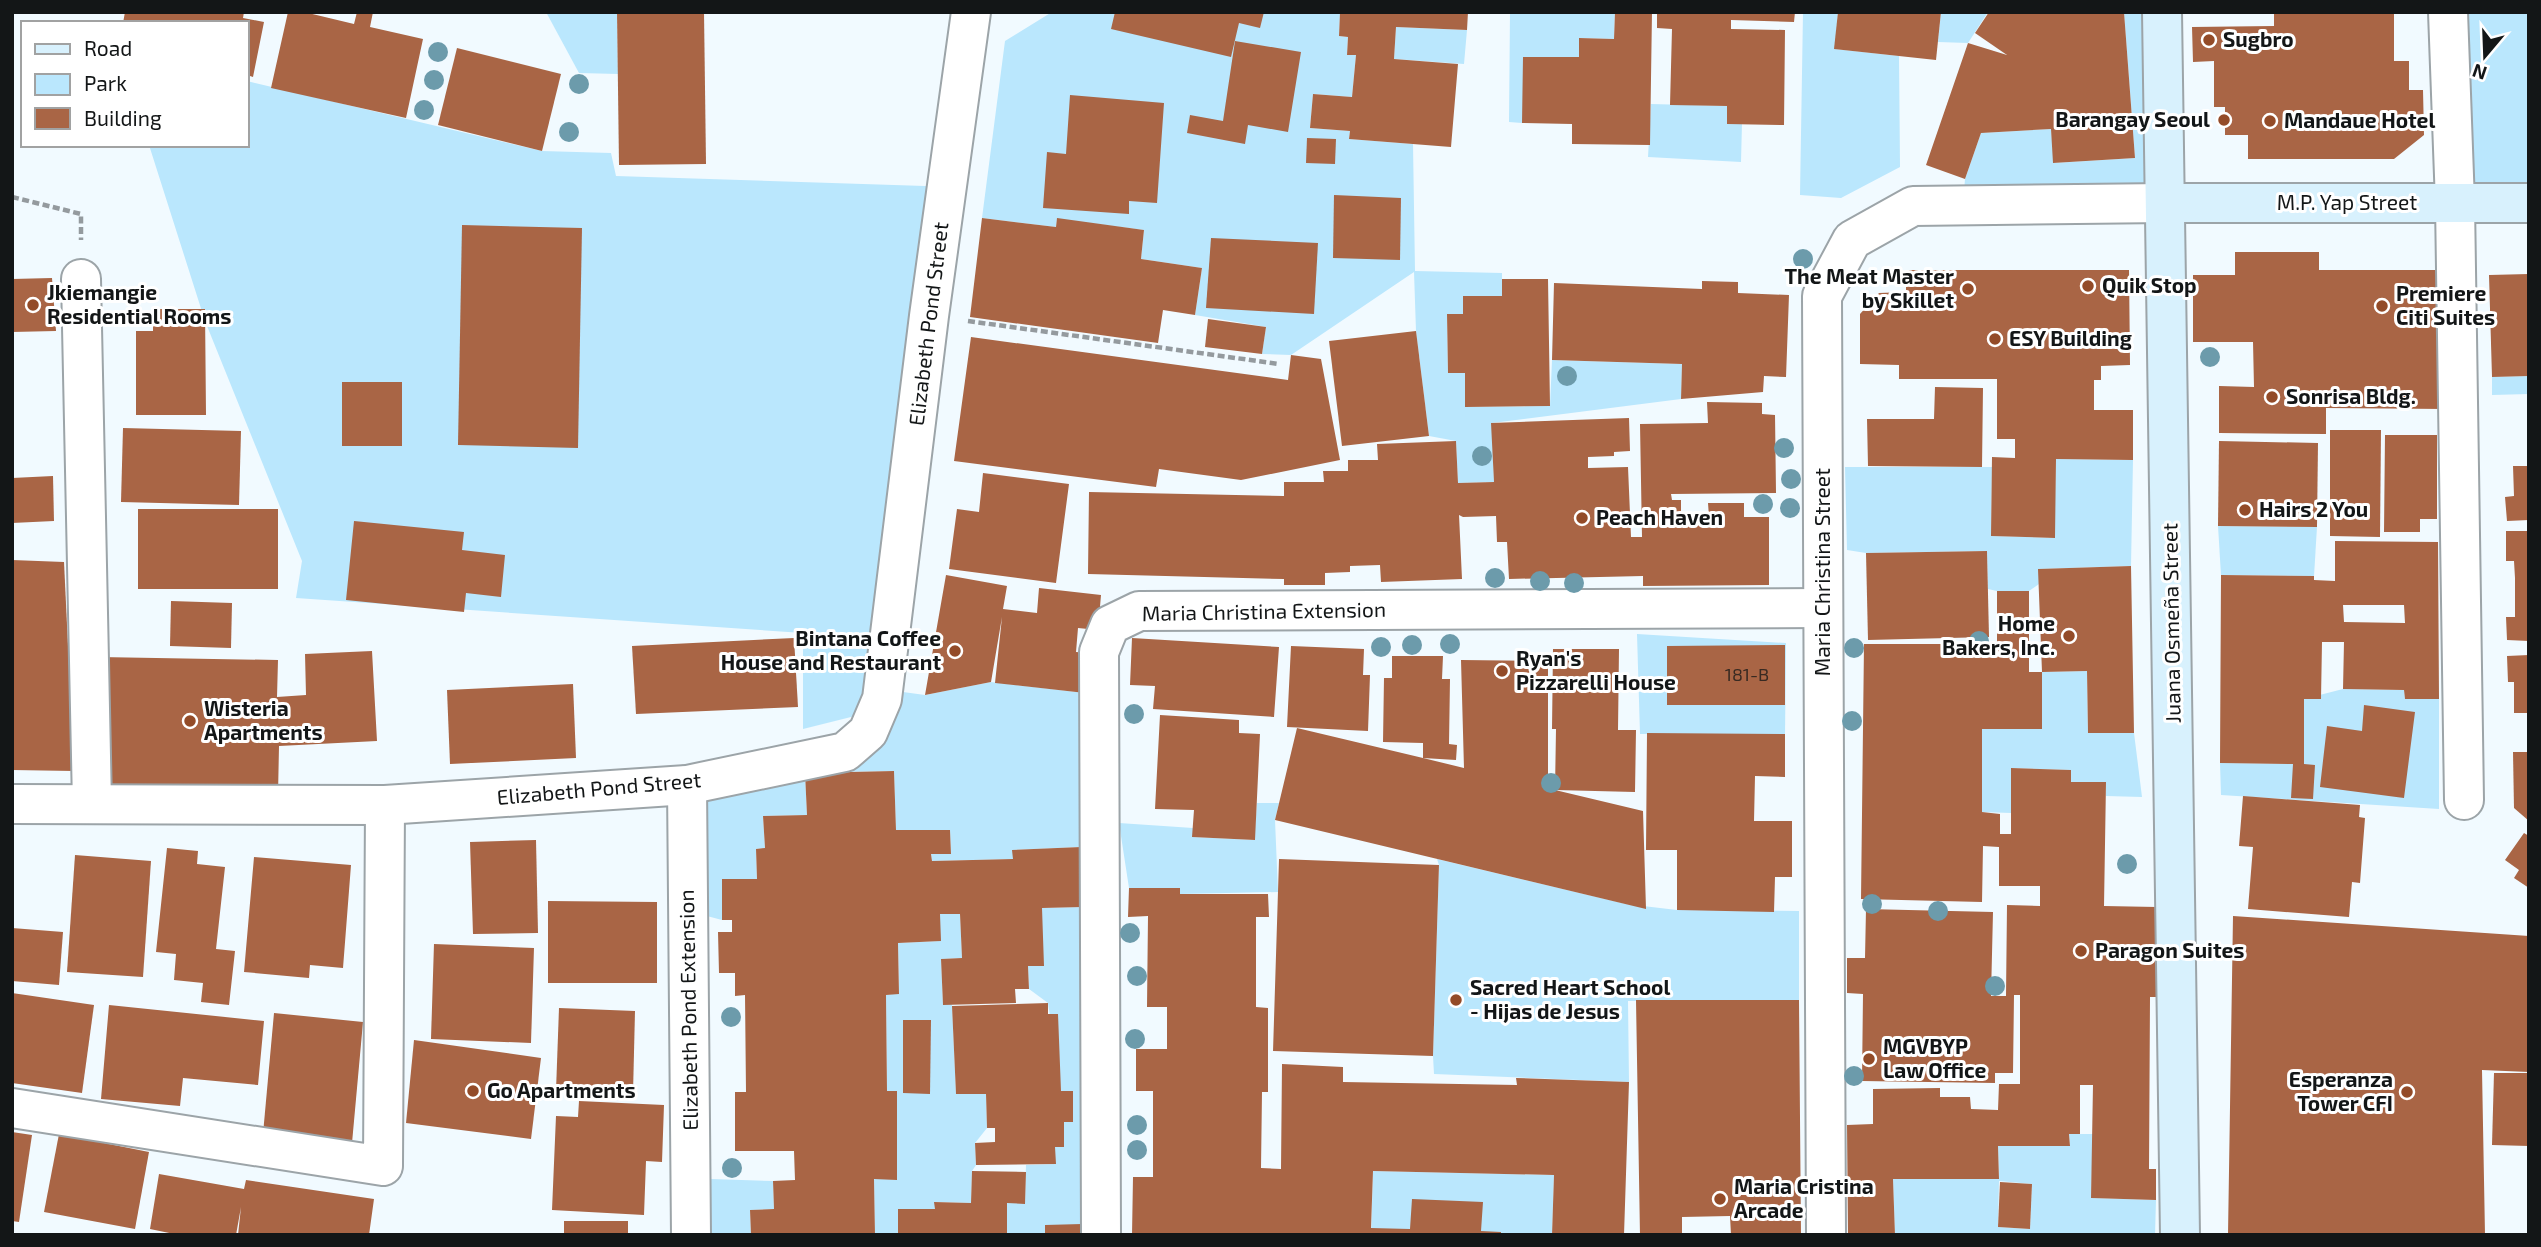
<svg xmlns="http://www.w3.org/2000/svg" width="2541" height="1247" font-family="'Exo 2',sans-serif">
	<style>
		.green { fill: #bae7fd; fill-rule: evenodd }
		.building { fill: #a96545; fill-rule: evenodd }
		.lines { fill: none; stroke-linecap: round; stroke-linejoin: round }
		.street-casing { stroke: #9ca4a8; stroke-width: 42 }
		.secondary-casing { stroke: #9ca4a8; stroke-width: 42 }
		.path { stroke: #949a9e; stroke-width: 4.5; stroke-dasharray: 7 3.5; stroke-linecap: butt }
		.street { stroke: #fff; stroke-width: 38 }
		.secondary { stroke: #d8f1fd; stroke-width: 38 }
		.tree { fill: #6c9bab }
		.poi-dot { fill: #934b28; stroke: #fff; stroke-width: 2.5 }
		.labels { text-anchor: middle; stroke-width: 6; stroke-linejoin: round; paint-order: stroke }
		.number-label { font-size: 18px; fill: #382a22 }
		.poi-label { font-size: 21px; font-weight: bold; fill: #131617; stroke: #fff; text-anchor: start }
		.street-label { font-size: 21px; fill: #131617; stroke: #fff }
	</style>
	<rect width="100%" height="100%" fill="#f1faff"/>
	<!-- green -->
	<g class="green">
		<path d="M546,12H617L618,74L579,73Z"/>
		<path d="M1052,12H1340L1339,36L1348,37L1347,55H1356L1352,97L1313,94L1310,128L1350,131L1349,139L1413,144L1415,271L1502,273V296H1464L1463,314H1447L1448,373H1465V407L1550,406L1552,360L1682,364L1681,399L1492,423L1494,482L1458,483L1456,441L1429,436L1416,331L1414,272L1291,355L1262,354L1266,327L1195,315L1202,268L1141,259L1144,230L1057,219L1056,227L982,218L1005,41Z"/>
		<path d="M1510,12H1615L1614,39L1580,38L1579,57L1522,123L1509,122Z"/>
		<path d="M1803,12H1838L1835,49L1899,56L1900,167L1841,198L1800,195Z"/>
		<path d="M1941,12H1988L1968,43L1938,42Z"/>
		<path d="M2124,12H2144L2145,196L1964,192L1965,179L1981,133L2051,129L2054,163L2135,158Z"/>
		<rect x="2461" y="12" width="68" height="179"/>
		<path d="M1396,27L1467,30L1464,64L1394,59Z"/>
		<path d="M247,81L542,151L611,153L616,176L956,187L890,668L859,715L803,729V633L296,598L302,561L205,321L149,145H247Z"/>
		<path d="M1651,104L1727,106V123H1742L1741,162L1648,157Z"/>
		<path d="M2529,376V394L2492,395V377Z"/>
		<path d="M2056,459L2133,460L2131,566L2039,569V584L2029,591H1997L1988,589L1987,551L1866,553L1847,550L1845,467H1992L1991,536L2054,538Z"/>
		<path d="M2218,526L2317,527L2314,576L2221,575Z"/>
		<path d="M1637,634L1786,643L1785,734H1640Z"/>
		<path d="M2087,671L2088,733H2134L2142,797L2106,796V783L2071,782V770L2012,768L2011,813L1982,812V729H2042V672Z"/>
		<path d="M991,682L1085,693L1081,847L1013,850V859L932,861L931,854H951L950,830H896L894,771L841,772L883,740L903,692L925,695Z"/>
		<path d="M2343,689L2404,690L2405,699H2439V809L2221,795L2220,763L2304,764V699Z"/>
		<path d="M805,773L807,815L763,816L765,848L756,849L757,879H722V920L707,916L708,800L721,790Z"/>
		<path d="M1257,803H1279L1275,820L1278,892L1180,894V888H1129L1119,823L1193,828V837L1254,840Z"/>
		<path d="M1437,859L1626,904L1677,910L1799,911V1000L1628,1001L1629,1082L1434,1074L1433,1056L1439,865Z"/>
		<path d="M1083,907L1084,1235H1007V1203H1025L1026,1165L1055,1164V1147L1064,1146V1122H1073L1072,1091H1061L1048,1003L1029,989L1028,966L1042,908Z"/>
		<path d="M940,914H960L962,958L941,959L943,1004H952L956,1094H986L987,1128L975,1143L976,1165L972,1171L971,1203L935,1202V1209H899L898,1235H875L874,1179H897V1092L887,1091L886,995L899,993L898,943L940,941Z"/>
		<path d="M2069,1134H2093L2091,1198L2156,1200L2155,1235H1895L1893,1179L1999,1178L1998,1146L2070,1145ZM1999,1181L2032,1184L2030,1229L1998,1227Z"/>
		<path d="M1373,1171L1554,1175L1552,1235H1371Z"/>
		<path d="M711,1179L773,1181L774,1209L750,1210L751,1235H711Z"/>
	</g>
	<!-- building -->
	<g class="building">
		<path d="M125,12H244L243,18L264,22L253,77L247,75V23H123Z"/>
		<path d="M288,12H304L354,24L357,12H373L370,27L423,39L406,118L271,88Z"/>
		<path d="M617,12H704L706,164L619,165Z"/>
		<path d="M1115,12H1264L1260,28L1239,23L1231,57L1111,29Z"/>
		<path d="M1340,12H1468L1467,30L1396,27L1394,59L1458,64L1451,147L1349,139L1350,131L1310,128L1313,94L1352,97L1356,55H1347L1348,37L1339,36Z"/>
		<path d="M1615,12H1652L1650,145L1572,144V124L1522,123L1523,57H1579V38L1614,39Z"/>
		<path d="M1657,12H1795L1794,22L1731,20V29L1785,30L1784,125L1727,124V106L1670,105L1672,29L1657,28Z"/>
		<path d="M1838,12H1941L1936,60L1834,49Z"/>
		<path d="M1989,12H2124L2135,158L2053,163L2051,129L1981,133L1965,179L1926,165L1968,43L2007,55L1975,33Z"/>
		<path d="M2274,12H2394V61H2409V90H2423L2424,135L2394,159H2248V135H2225V107H2214V61L2193,62L2192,27L2274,26Z"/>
		<path d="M1235,41L1301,52L1288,132L1248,125L1245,144L1187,133L1190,115L1223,121Z"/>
		<path d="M457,48L561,74L542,151L438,125Z"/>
		<path d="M1070,95L1164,103L1157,203L1129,201V214L1043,208L1047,152L1066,154Z"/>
		<path d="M1307,138L1336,139L1335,164L1306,163Z"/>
		<path d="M1334,195L1401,198L1400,260L1333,258Z"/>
		<path d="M982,218L1056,227L1057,218L1144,230L1141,259L1202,268L1195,315L1163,310L1158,343L970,317Z"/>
		<path d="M462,225L582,228L578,448L458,445Z"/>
		<path d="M1211,238L1318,243L1314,314L1206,308Z"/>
		<path d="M2235,252H2319V270H2444L2445,409L2326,408V434L2219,433V386L2254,387L2253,342H2193V275H2235Z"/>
		<path d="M1906,270H2129L2130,365L2101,366V380H2094V410H2133V460L2056,459L2055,538L1991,536L1992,457L2015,458V439H1997V379H1899V365L1860,364V314L1879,293L1906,292Z"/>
		<path d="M2529,274V376L2492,377L2489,275Z"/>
		<path d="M52,278L56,331L12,332V279Z"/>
		<path d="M1502,279H1548L1550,406L1465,407V373H1448L1447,314H1463V296H1502Z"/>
		<path d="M1702,281L1738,282V293L1789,295L1786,377L1764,376L1763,392L1681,399L1682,364L1552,360L1554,283L1702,289Z"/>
		<path d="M153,309H205L206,415H136V331H153Z"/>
		<path d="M1208,319L1266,327L1262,354L1205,347Z"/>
		<path d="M1416,331L1429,436L1342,446L1329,341Z"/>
		<path d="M971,337L1288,380L1291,355L1321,359L1340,460L1241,480L1159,469L1156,487L954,461Z"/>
		<rect x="342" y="382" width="60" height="64"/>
		<path d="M1935,387L1983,388L1982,467L1868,466L1867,419H1934Z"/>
		<path d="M1707,402L1762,403V414L1775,415L1776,493L1671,494L1672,500H1681V517H1709L1708,503H1744V517H1769V585L1643,586V576L1509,579L1507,542H1497L1496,516L1463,517L1459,515L1462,579L1381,582L1380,565L1350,566V572L1325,573V585H1284V579L1088,574L1089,492L1284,496V482H1324L1323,471H1348V460H1378L1377,444L1456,441L1458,483L1494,482L1491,423L1629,418L1630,451L1614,452V456L1588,457V468L1628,467L1631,537H1642L1640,424L1708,423Z"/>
		<path d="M123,428L241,431L239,505L121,502Z"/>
		<path d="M2330,430H2381L2380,537L2330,536Z"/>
		<path d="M2385,435H2437V519H2420V532H2384Z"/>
		<path d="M2219,441L2318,443L2317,527L2218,526Z"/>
		<path d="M2513,466H2529V520L2507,521L2505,497L2514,496Z"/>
		<path d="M983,473L1069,484L1056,583L949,569L957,509L979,512Z"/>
		<path d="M53,476L54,521L12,523V478Z"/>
		<rect x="138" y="509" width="140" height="80"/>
		<path d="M354,521L464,532L462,550L505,555L501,597L466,593L464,612L346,600Z"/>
		<path d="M2506,531H2529V641L2507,640L2506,617H2515V578L2514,561H2506Z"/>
		<path d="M2335,541L2438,542L2439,699H2405L2404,690L2343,689L2344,642H2322L2321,699H2304V764L2315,765L2313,799L2291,798L2293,764L2220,763L2221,575L2314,576V580L2335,581ZM2343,605H2404L2405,623L2344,622Z"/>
		<path d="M1987,551L1989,637L1868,640L1866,553Z"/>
		<path d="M12,560L64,562L74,771L12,770Z"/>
		<path d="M2131,566L2134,733H2088L2087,671L2042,672L2038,569Z"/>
		<path d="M946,575L1007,586L1003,609L1037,613L1039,588L1101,595L1098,630L1078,628L1076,652L1089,653L1085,693L995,683L1002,617L991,682L925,695Z"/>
		<path d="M1997,591H2029V672H2042V729H1982V812L2000,814V834H2011V768L2071,770V782H2106L2104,906L2157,907L2156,997H2150L2149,1169H2156V1200L2091,1198L2093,1085H2080V1134H2069L2070,1146H1998L1999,1179H1893L1895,1235H1848L1847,1125L1873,1124V1089L1940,1088V1097H1970L1971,1109L1998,1110L1999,1084H2020V995H2014L2013,1073H1995V1083L1862,1081L1863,994L1847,993V958H1865L1866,909L1993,912L1991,996H2006L2007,905L2040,906V886H1999V847L1983,846L1982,902L1861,899L1864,644H1997Z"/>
		<path d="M171,601L232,603L231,648L170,646Z"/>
		<path d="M794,638L798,707L636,714L632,646Z"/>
		<path d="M1132,638L1279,647L1274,717L1153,709L1155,686L1130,685Z"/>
		<path d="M1785,645V705H1667V646Z"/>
		<path d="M1291,646L1364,649L1363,675H1370L1368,731L1287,727Z"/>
		<path d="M1553,649H1619L1618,730H1636L1635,792L1555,790L1643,811L1646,909L1275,820L1297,728L1423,758V743L1383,742L1384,678H1392V656H1443L1442,679H1450L1449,744L1457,745L1456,760L1423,758L1464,768L1461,660L1548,661V788L1555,790L1556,729H1552Z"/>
		<path d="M372,651L377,741L279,746L278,795L104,792L99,657L278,660L277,697L306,695L305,654Z"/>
		<path d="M2529,655V713H2514V682H2508L2507,656Z"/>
		<path d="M573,684L576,758L450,764L447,690Z"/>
		<path d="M2364,705L2415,712L2404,798L2320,787L2327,726L2362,731Z"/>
		<path d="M1160,715L1239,720V733L1260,734L1255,840L1192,837L1194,810L1155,809Z"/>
		<path d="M1647,733L1785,734V777L1755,776L1754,821H1792V877H1775L1774,912L1677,910V850H1646Z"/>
		<path d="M2513,752H2529V821L2514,808Z"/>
		<path d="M894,771L896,830H950L951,854H931L932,861L1013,859L1012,850L1081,847L1083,907L1042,908L1044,966H1028L1029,989H1015L1016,1003L943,1005L941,959L962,958L960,914H940L941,941L898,943L899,994L886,995L887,1091H897V1180L874,1179L875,1235H751L750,1210L774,1209L773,1181L795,1180L794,1151H735V1092H746L745,995L735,996V973H719L718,932H732V920H722V879H757L756,849L765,848L763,816L807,815L805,773Z"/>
		<path d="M2243,796L2360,805L2359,817L2365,818L2360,883L2352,882L2349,917L2248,909L2253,847L2239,846Z"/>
		<path d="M2524,833L2529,836V888L2514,878L2519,870L2505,860Z"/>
		<path d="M536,840L538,933L473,934L470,842Z"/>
		<path d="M167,848L198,851L197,864L225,867L216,949L235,951L229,1005L201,1002L203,983L174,980L176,954L156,952Z"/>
		<path d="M75,855L151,861L143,977L67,972Z"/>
		<path d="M254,857L351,865L343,968L310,965L309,978L244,972Z"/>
		<path d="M1279,859L1439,865L1433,1056L1273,1051Z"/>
		<path d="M1129,888H1180V894H1268L1269,917H1256V1007L1268,1008V1092H1262L1261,1168L1281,1169L1282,1064L1343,1067V1082L1517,1085L1516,1078L1629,1082L1624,1235H1552L1554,1175L1373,1171L1371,1228L1410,1229L1412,1199L1483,1202L1481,1231L1501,1232V1235H1132L1133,1177H1153V1091H1136V1049H1167V1007H1147L1148,916L1128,917Z"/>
		<path d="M548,901L657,902V983H548Z"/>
		<path d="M2233,916L2529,936V1072L2482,1070L2485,1235H2228Z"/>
		<path d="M12,928L63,932L59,985L12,981Z"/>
		<path d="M434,944L534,948L531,1043L431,1039Z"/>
		<path d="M12,993L94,1005L82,1093L12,1083Z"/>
		<path d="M1636,1000H1799L1801,1235H1731L1730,1216L1682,1217V1235H1640Z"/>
		<path d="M1048,1003V1014H1058L1061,1091H1073V1122H1064V1147H1055L1056,1164L976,1165L975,1143L995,1142V1128H987L986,1094H956L952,1006Z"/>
		<path d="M109,1005L264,1021L258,1085L183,1078L180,1106L101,1099Z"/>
		<path d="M559,1008L635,1011L633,1094L556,1091Z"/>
		<path d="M274,1013L363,1022L352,1143L263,1134Z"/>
		<path d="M903,1020H931L930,1094L903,1093Z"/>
		<path d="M414,1040L541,1058L531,1139L406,1123Z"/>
		<path d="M2494,1073H2529V1146L2492,1145Z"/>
		<path d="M579,1101L664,1105L662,1162L646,1161L644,1215L552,1210L556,1116L578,1117Z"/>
		<path d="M12,1132L32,1135L19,1222L12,1221Z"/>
		<path d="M59,1134L149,1152L135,1229L44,1212Z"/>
		<path d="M972,1171L1026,1172L1025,1204L1007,1203V1235H898V1209H935L934,1202L971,1203Z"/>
		<path d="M159,1174L244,1189L246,1180L374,1199L369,1235H238L241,1207L236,1235H179L150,1229Z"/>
		<path d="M2000,1182L2032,1184L2030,1229L1998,1227Z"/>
		<rect x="564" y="1221" width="64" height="14"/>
		<path d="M1082,1224V1235H1045V1225Z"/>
	</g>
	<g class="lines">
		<defs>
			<g id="street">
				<path d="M2448,12L2455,203L2464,800"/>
				<path d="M81,279L92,804"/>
				<path d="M687,785L691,1235"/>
				<path d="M12,804L385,805L687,785L845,752L868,732L882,699L929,316L971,12"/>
				<path d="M12,1108L383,1166L385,805"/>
				<path d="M1101,1235L1099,652L1110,625L1139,611L1823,608"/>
				<path d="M1826,1235L1822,296L1852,240L1913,206L2166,203"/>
			</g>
			<g id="secondary">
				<path d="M2162,12L2180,1235"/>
				<path d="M2166,203H2529"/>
			</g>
		</defs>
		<!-- street casing -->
		<use href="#street" class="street-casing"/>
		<!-- secondary casing -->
		<use href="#secondary" class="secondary-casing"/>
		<!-- path -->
		<g class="path">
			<path d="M12,197L81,214V240"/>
			<path d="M968,321L1279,364"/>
		</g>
		<!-- street -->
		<use href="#street" class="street"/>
		<!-- secondary -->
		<use href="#secondary" class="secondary"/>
	</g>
	<!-- trees -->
	<g class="tree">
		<circle cx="438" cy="52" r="10"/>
		<circle cx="434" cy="80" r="10"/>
		<circle cx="579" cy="84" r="10"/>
		<circle cx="424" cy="110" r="10"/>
		<circle cx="569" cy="132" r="10"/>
		<circle cx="1803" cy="259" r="10"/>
		<circle cx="2210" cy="357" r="10"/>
		<circle cx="1567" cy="376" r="10"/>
		<circle cx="1784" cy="448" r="10"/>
		<circle cx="1482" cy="456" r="10"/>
		<circle cx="1791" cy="479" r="10"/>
		<circle cx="1763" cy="504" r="10"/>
		<circle cx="1790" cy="508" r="10"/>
		<circle cx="1495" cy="578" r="10"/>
		<circle cx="1540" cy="581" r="10"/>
		<circle cx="1574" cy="583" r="10"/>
		<circle cx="1979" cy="641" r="10"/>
		<circle cx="1450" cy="644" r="10"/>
		<circle cx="1412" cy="645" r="10"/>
		<circle cx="1381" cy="647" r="10"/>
		<circle cx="1854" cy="648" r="10"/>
		<circle cx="1134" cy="714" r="10"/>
		<circle cx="1852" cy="721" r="10"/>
		<circle cx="1551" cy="783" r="10"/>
		<circle cx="2127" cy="864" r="10"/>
		<circle cx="1872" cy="904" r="10"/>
		<circle cx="1938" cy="911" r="10"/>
		<circle cx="1130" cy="933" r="10"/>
		<circle cx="1137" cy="976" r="10"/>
		<circle cx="1995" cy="986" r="10"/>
		<circle cx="731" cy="1017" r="10"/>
		<circle cx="1135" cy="1039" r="10"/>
		<circle cx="1854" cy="1076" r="10"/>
		<circle cx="1137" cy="1125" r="10"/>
		<circle cx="1137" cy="1150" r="10"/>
		<circle cx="732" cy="1168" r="10"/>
	</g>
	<!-- markers -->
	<g class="poi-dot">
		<circle cx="2209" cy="40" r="7"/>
		<circle cx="2224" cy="120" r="7"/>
		<circle cx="2270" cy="121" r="7"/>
		<circle cx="2088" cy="286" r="7"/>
		<circle cx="1968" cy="289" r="7"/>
		<circle cx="33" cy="305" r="7"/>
		<circle cx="2382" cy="306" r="7"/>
		<circle cx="1995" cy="339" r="7"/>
		<circle cx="2272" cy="397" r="7"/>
		<circle cx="2245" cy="510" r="7"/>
		<circle cx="1582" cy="518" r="7"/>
		<circle cx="2069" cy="636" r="7"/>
		<circle cx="955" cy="651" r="7"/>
		<circle cx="1502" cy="671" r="7"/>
		<circle cx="190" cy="721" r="7"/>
		<circle cx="2081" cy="951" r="7"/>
		<circle cx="1456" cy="1000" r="7"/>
		<circle cx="1869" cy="1059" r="7"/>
		<circle cx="473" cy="1091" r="7"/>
		<circle cx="2407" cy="1092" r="7"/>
		<circle cx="1720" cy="1199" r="7"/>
	</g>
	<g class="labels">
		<!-- number labels -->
		<g class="number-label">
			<text x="1747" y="681">181-B</text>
		</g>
		<!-- poi labels -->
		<g class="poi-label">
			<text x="2223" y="47">Sugbro</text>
			<text x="2210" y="127" text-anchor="end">Barangay Seoul</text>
			<text x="2284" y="128">Mandaue Hotel</text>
			<text x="1954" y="284" text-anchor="end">The Meat Master<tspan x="1954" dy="24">by Skillet</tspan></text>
			<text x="2102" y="293">Quik Stop</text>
			<text x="47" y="300">Jkiemangie<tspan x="47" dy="24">Residential Rooms</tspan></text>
			<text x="2396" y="301">Premiere<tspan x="2396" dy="24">Citi Suites</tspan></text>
			<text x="2009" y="346">ESY Building</text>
			<text x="2286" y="404">Sonrisa Bldg.</text>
			<text x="2259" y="517">Hairs 2 You</text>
			<text x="1596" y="525">Peach Haven</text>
			<text x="2055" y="631" text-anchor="end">Home<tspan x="2055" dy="24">Bakers, Inc.</tspan></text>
			<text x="941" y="646" text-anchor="end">Bintana Coffee<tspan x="941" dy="24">House and Restaurant</tspan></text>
			<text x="1516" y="666">Ryan's<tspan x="1516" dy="24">Pizzarelli House</tspan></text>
			<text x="204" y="716">Wisteria<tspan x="204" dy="24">Apartments</tspan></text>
			<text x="2095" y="958">Paragon Suites</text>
			<text x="1470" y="995">Sacred Heart School<tspan x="1470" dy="24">- Hijas de Jesus</tspan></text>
			<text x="1883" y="1054">MGVBYP<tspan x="1883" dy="24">Law Office</tspan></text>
			<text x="2393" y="1087" text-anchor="end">Esperanza<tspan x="2393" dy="24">Tower CFI</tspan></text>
			<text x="487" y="1098">Go Apartments</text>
			<text x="1734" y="1194">Maria Cristina<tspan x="1734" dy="24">Arcade</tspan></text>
		</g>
		<!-- street labels -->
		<g class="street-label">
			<text x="2347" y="210">M.P. Yap Street</text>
			<text transform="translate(929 324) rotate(-83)" y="7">Elizabeth Pond Street</text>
			<text transform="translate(1823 572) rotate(-90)" y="7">Maria Christina Street</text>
			<text transform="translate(1264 612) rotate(-1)" y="7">Maria Christina Extension</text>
			<text transform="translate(2172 623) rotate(-91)" y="7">Juana Osmeña Street</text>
			<text transform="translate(599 789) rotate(-5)" y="7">Elizabeth Pond Street</text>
			<text transform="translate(689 1010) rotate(-91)" y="7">Elizabeth Pond Extension</text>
		</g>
	</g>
	<!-- border -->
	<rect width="2541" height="1247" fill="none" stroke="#131617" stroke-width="28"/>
	<!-- legend -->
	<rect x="21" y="21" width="228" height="126" fill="#ffffff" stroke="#a1a2a2" stroke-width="2"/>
	<rect x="35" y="44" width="35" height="10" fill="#d8f1fd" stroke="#a1a2a2" stroke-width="2"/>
	<text x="84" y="56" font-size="21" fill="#131617">Road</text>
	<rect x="35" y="74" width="35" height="21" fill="#bae7fd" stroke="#a1a2a2" stroke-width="2"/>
	<text x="84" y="91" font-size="21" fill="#131617">Park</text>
	<rect x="35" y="108" width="35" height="21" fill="#a96545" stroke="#a1a2a2" stroke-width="2"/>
	<text x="84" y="126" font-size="21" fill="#131617">Building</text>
	<!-- north arrow -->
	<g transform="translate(2485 56) rotate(199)" stroke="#ffffff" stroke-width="5" paint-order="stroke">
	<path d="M0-5L12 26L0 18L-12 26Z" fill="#131617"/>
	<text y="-10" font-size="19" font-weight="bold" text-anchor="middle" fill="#131617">N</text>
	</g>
</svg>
